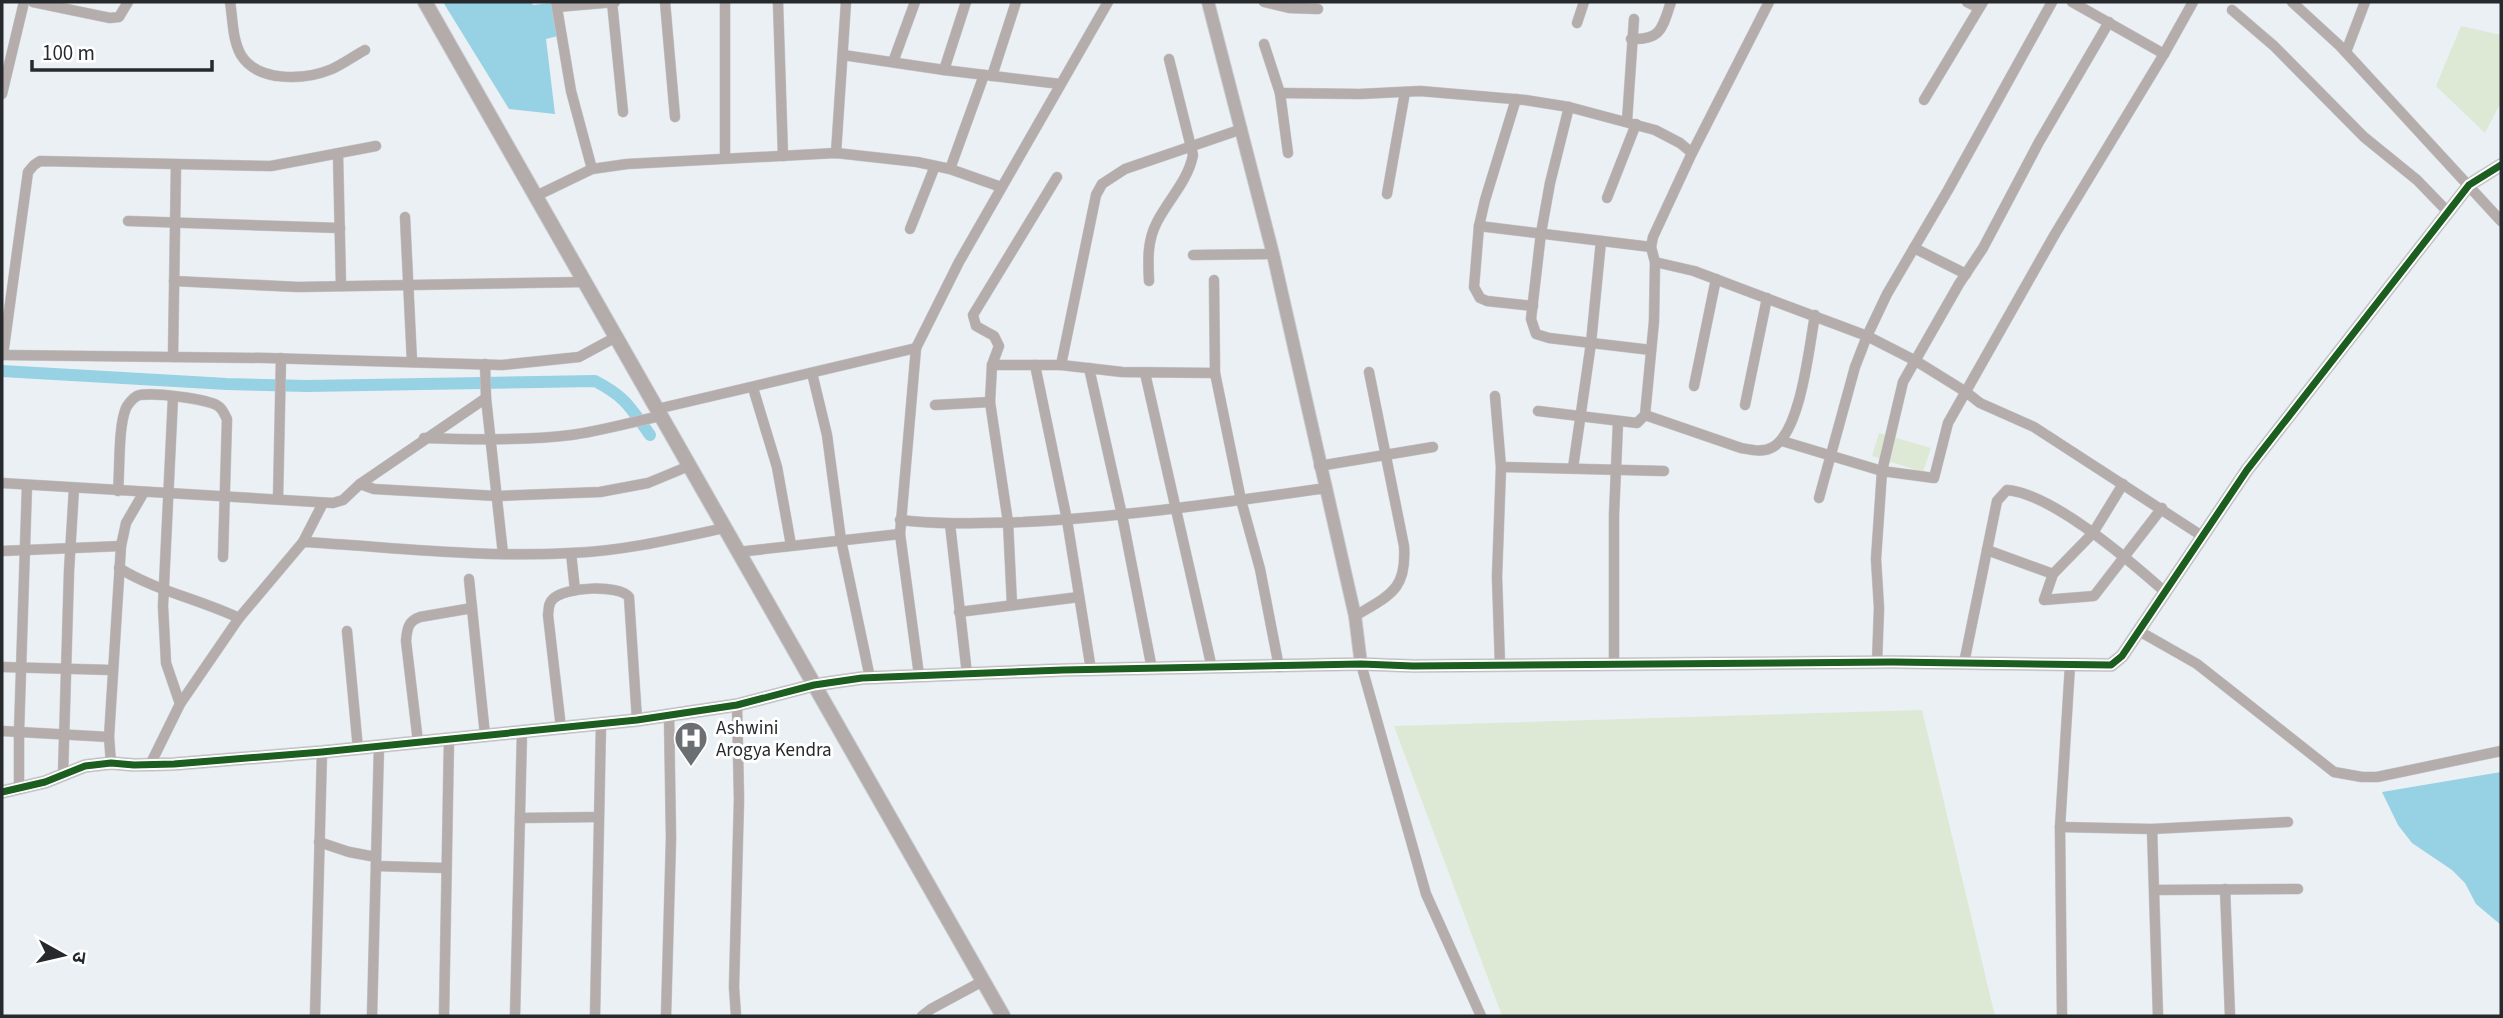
<svg xmlns="http://www.w3.org/2000/svg" width="2503" height="1018" font-family="'Source Sans 3','Noto Sans Devanagari',sans-serif">
	<style>
		.green { fill: #dee9d5 }
		.water { fill: #97d1e4 }
		.lines { fill: none; stroke-linecap: round; stroke-linejoin: round }
		.canal { stroke: #97d1e4; stroke-width: 12 }
		.minor-casing { stroke: #c8cccf; stroke-width: 11 }
		.tertiary-casing { stroke: #c8cccf; stroke-width: 14 }
		.secondary-casing { stroke: #c8cccf; stroke-width: 16 }
		.minor { stroke: #b5adac; stroke-width: 10 }
		.tertiary { stroke: #b5adac; stroke-width: 12 }
		.secondary { stroke: #b4acab; stroke-width: 14 }
		.cycleway-casing { stroke: #fff; stroke-width: 11 }
		.cycleway { stroke: #1b5e20; stroke-width: 7 }
		.labels { text-anchor: middle; stroke-width: 6; stroke-linejoin: round; paint-order: stroke }
		.poi-label { font-size: 19px; fill: #262a2c; stroke: #fff; text-anchor: start }
	</style>
	<rect width="100%" height="100%" fill="#ebf0f4"/>
	<!-- green -->
	<g class="green">
		<path d="M2461,26L2501,35V102L2485,133L2436,86Z"/>
		<path d="M1879,433L1931,448L1923,472L1872,456Z"/>
		<path d="M1922,710L1995,1016H1502L1394,726Z"/>
	</g>
	<!-- water -->
	<g class="water">
		<path d="M443,2H531L533,5L552,3L558,36L546,39L555,114L509,109Z"/>
		<path d="M2501,772V925L2476,904L2465,883L2452,870L2412,843L2398,825L2382,792Z"/>
	</g>
	<g class="lines">
		<!-- canal -->
		<path class="canal" d="M2,371L227,384L308,386L595,381C626,397 630,407 650,435"/>
		<defs>
			<g id="minor">
				<path d="M33,2L110,18L119,17L128,2"/>
				<path d="M230,2C233,19 232,39 241,55C258,83 306,80 332,69C343,64 354,56 365,50"/>
				<path d="M556,2L571,91L592,169"/>
				<path d="M612,2L623,112"/>
				<path d="M665,2L675,117"/>
				<path d="M725,2V158"/>
				<path d="M778,2L783,156"/>
				<path d="M1264,2L1289,8L1318,9"/>
				<path d="M1967,2L1979,8"/>
				<path d="M2052,2L1948,190L1887,294L1867,336L1916,361L1966,392L1980,403L2034,427L2202,536"/>
				<path d="M2072,2L2164,54"/>
				<path d="M2292,2L2340,46L2501,221"/>
				<path d="M557,7L615,2"/>
				<path d="M2232,10L2274,46L2364,137L2417,180L2448,212"/>
				<path d="M1577,23L1584,2"/>
				<path d="M1631,39C1662,40 1662,28 1671,2"/>
				<path d="M1264,44L1280,93L1288,153"/>
				<path d="M2346,52L2365,2"/>
				<path d="M843,55L944,70L1060,84"/>
				<path d="M893,62L915,2"/>
				<path d="M944,70L966,2"/>
				<path d="M992,76L1016,2"/>
				<path d="M1280,93L1360,94L1420,91L1525,100L1569,107L1655,130L1680,143L1692,153"/>
				<path d="M2,94L24,2"/>
				<path d="M1516,99L1485,200L1479,226L1474,287L1480,298L1487,301L1533,306"/>
				<path d="M1924,100L1983,2"/>
				<path d="M1569,107L1550,183L1541,233L1531,319L1536,334L1549,338L1651,350"/>
				<path d="M1627,121L1634,19"/>
				<path d="M836,153L846,2"/>
				<path d="M338,154L341,286"/>
				<path d="M950,169L984,75"/>
				<path d="M1387,194L1405,92"/>
				<path d="M536,196L592,169L627,164L836,153L917,162L950,169L1001,187"/>
				<path d="M1607,198L1636,124"/>
				<path d="M405,217L412,362"/>
				<path d="M128,221L340,228"/>
				<path d="M1479,226L1651,247"/>
				<path d="M910,229L935,166"/>
				<path d="M1914,248L1966,274"/>
				<path d="M1193,255L1273,254"/>
				<path d="M1655,262L1694,271L1867,336L1855,367L1819,498"/>
				<path d="M1214,280L1215,373L1241,500L1260,569L1279,667"/>
				<path d="M174,281L298,287L585,282"/>
				<path d="M1149,281C1148,260 1147,241 1157,222C1168,200 1188,181 1193,155L1169,59"/>
				<path d="M2,355L267,358L502,365L579,357L616,337"/>
				<path d="M3,355L28,172L34,165L40,161L271,166L376,146"/>
				<path d="M173,357L176,165"/>
				<path d="M485,364L486,398L503,554"/>
				<path d="M992,365H1061L1122,372L1215,373"/>
				<path d="M1035,365L1067,520L1091,670"/>
				<path d="M1061,365L1096,195L1102,184L1125,169L1242,129"/>
				<path d="M1089,368L1122,515L1152,669"/>
				<path d="M812,373L827,435L841,540L870,678"/>
				<path d="M1145,373L1212,668"/>
				<path d="M1694,386L1716,279"/>
				<path d="M753,388L777,467L791,545"/>
				<path d="M1495,396L1501,467L1497,577L1500,665"/>
				<path d="M173,397L163,606L166,663L180,704"/>
				<path d="M935,405L990,402"/>
				<path d="M1745,405L1767,298"/>
				<path d="M657,409L916,348"/>
				<path d="M1538,411L1637,423L1645,415L1654,321L1655,262L1651,247L1653,237L1692,153L1769,2"/>
				<path d="M1645,415L1741,448C1752,450 1763,453 1773,447C1801,431 1809,347 1815,315"/>
				<path d="M424,438C473,440 523,441 571,435C601,431 631,422 661,416"/>
				<path d="M1782,441L1882,471L1903,382L1959,284L1983,248L2039,142L2109,22"/>
				<path d="M1319,466L1433,447"/>
				<path d="M1501,467L1664,471"/>
				<path d="M1573,468L1591,343L1601,241"/>
				<path d="M2,483L333,503L343,500L360,484L486,398"/>
				<path d="M360,484L374,489L497,496L600,492L648,483L689,466"/>
				<path d="M2123,484L2093,533L2053,574L2044,600L2094,596L2162,508"/>
				<path d="M118,491C120,469 118,427 126,408C128,404 133,398 137,396C147,391 209,399 218,406C223,409 224,414 227,419L223,557"/>
				<path d="M278,499L281,358"/>
				<path d="M900,520C942,525 982,523 1023,522C1125,517 1226,502 1327,488"/>
				<path d="M950,524L967,674"/>
				<path d="M303,542C392,547 482,558 571,553C623,551 674,539 724,528"/>
				<path d="M1987,550L2053,574"/>
				<path d="M2,551L121,546"/>
				<path d="M738,552L900,534"/>
				<path d="M571,553L575,590"/>
				<path d="M119,568C156,591 199,599 239,618"/>
				<path d="M469,579L485,735"/>
				<path d="M1012,605L1008,522L990,402L992,365L999,346L994,336L976,326L973,315L1057,177"/>
				<path d="M959,612L1079,597"/>
				<path d="M1355,616C1390,595 1407,590 1404,546L1369,372"/>
				<path d="M347,631L358,749"/>
				<path d="M2139,631L2197,664L2334,772L2362,777H2377L2501,751"/>
				<path d="M1877,663L1879,608L1876,559L1882,471L1934,478L1948,423L2055,234L2164,54L2193,2"/>
				<path d="M1964,663L1997,501L2007,490C2053,494 2129,560 2164,591"/>
				<path d="M1361,664L1426,894L1481,1016"/>
				<path d="M1614,664V515L1618,422"/>
				<path d="M2,667L112,670"/>
				<path d="M919,675L900,534L916,348L959,262L1108,2"/>
				<path d="M561,728L548,615C549,609 548,603 553,599C564,587 619,584 629,597L637,720"/>
				<path d="M2,731L109,737"/>
				<path d="M418,742L406,641C407,629 408,621 420,617L472,608"/>
				<path d="M111,763L109,737L121,546L126,523L144,492"/>
				<path d="M150,765L180,704L239,618L303,542L323,503"/>
				<path d="M63,775L69,571L74,488"/>
				<path d="M19,789V732L27,485"/>
				<path d="M520,818L598,817"/>
				<path d="M2060,827L2152,829L2288,822"/>
				<path d="M2152,829L2158,1016"/>
				<path d="M319,842L349,852L376,857"/>
				<path d="M376,866L446,868"/>
				<path d="M2225,889L2230,1016"/>
				<path d="M2155,890L2298,889"/>
				<path d="M315,1016L322,752"/>
				<path d="M372,1016L379,746"/>
				<path d="M444,1016L449,739"/>
				<path d="M515,1016L522,732"/>
				<path d="M595,1016L601,724"/>
				<path d="M666,1016L671,838L669,715"/>
				<path d="M736,1016L734,987L739,799L737,705"/>
				<path d="M922,1016L931,1009L983,981"/>
				<path d="M2062,1016L2060,827L2070,665"/>
			</g>
			<g id="tertiary">
				<path d="M1208,2L1273,254L1355,616L1361,664"/>
				<path d="M2,792L45,782L85,766L111,763L134,765L174,764L322,752L637,720L737,705L814,685L862,678L1063,670L1361,664L1413,666L1892,662L2111,665L2122,656L2247,470L2448,212L2469,185L2501,165"/>
			</g>
			<path id="secondary" d="M425,2L1003,1016"/>
		</defs>
		<!-- minor casing -->
		<use href="#minor" class="minor-casing"/>
		<!-- tertiary casing -->
		<use href="#tertiary" class="tertiary-casing"/>
		<!-- secondary casing -->
		<use href="#secondary" class="secondary-casing"/>
		<!-- minor -->
		<use href="#minor" class="minor"/>
		<!-- tertiary -->
		<use href="#tertiary" class="tertiary"/>
		<!-- secondary -->
		<use href="#secondary" class="secondary"/>
		<defs>
			<path id="cycleway" d="M2,792L45,782L85,766L111,763L134,765L174,764L322,752L637,720L737,705L814,685L862,678L1063,670L1361,664L1413,666L1892,662L2111,665L2122,656L2247,470L2448,212L2469,185L2501,165"/>
		</defs>
		<!-- cycleway casing -->
		<use href="#cycleway" class="cycleway-casing"/>
		<!-- cycleway -->
		<use href="#cycleway" class="cycleway"/>
	</g>
	<!-- icons -->
	<defs>
		<symbol id="hospital-pin" viewBox="-11 -11 22 30"><path d="M0 17L-7.5 6A9.5 9.5 0 1 1 7.5 6Z" fill="#6b6f72" stroke="#fff"/><path d="M-5-5h3v3.5h4V-5h3V5h-3V1.5h-4V5h-3Z" fill="#fff"/></symbol>
	</defs>
	<g fill-rule="evenodd">
		<use href="#hospital-pin" x="672" y="719" width="38" height="52"/>
	</g>
	<g class="labels">
		<!-- poi labels -->
		<g class="poi-label">
			<text x="716" y="734">Ashwini<tspan x="716" dy="22">Arogya Kendra</tspan></text>
		</g>
	</g>
	<!-- border -->
	<rect width="2503" height="1018" fill="none" stroke="#262a2c" stroke-width="7"/>
	<!-- north arrow -->
	<g transform="translate(63 955) rotate(98)" stroke="#ffffff" stroke-width="5" paint-order="stroke">
	<path d="M0-5L12 26L0 18L-12 26Z" fill="#262a2c"/>
	<text y="-10" font-size="19" font-weight="bold" text-anchor="middle" fill="#262a2c">उ</text>
	</g>
	<!-- scale -->
	<path d="M32 60v10h180v-10" fill="none" stroke="#262a2c" stroke-width="3.5"/>
	<text x="42" y="60" font-size="21" fill="#262a2c" stroke="#ffffff" stroke-width="5" paint-order="stroke">100 m</text>
</svg>
